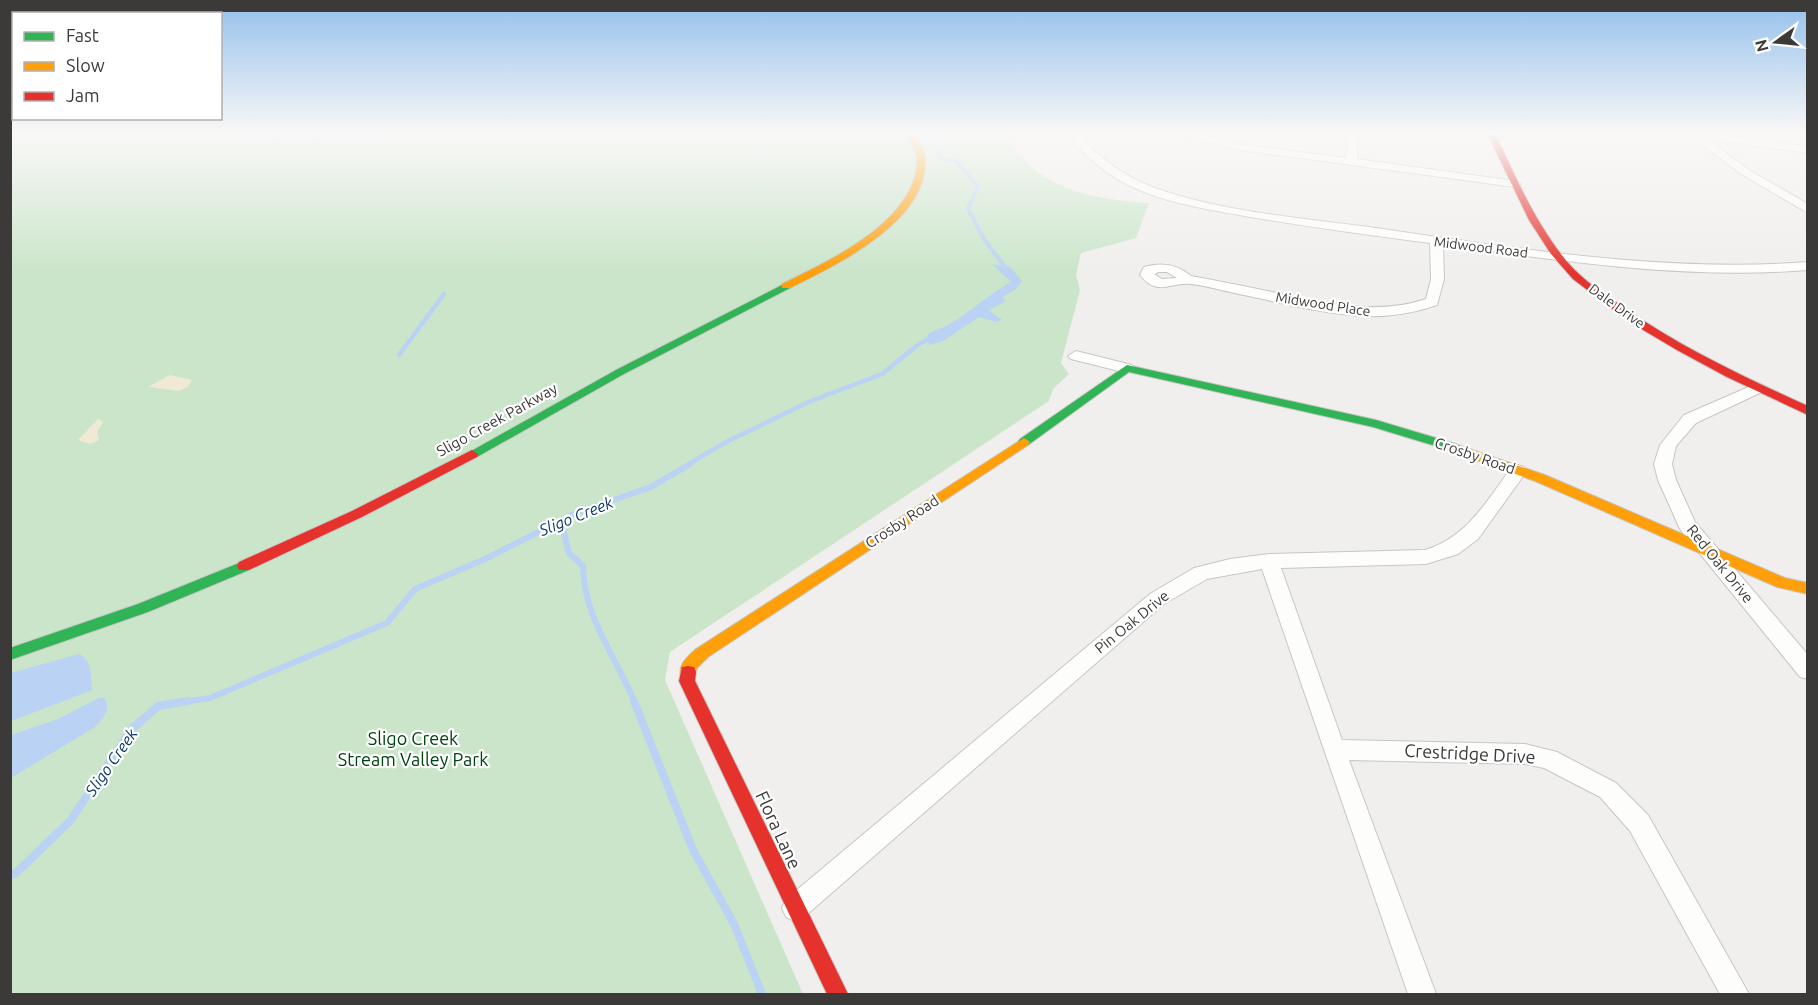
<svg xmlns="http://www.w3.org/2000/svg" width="1818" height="1005" font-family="Ubuntu,sans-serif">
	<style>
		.green { fill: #cae5ca }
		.sand { fill: #f0ead5 }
		.water { fill: #bad2f3 }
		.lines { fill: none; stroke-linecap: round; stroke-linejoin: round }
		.stream-far3 { stroke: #bad2f3; stroke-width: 4 }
		.stream-far2 { stroke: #bad2f3; stroke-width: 4.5 }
		.stream-far1 { stroke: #bad2f3; stroke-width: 6 }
		.stream { stroke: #bad2f3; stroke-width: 8 }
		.street-casing { stroke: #c7c6c4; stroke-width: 2 }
		.fast-casing { stroke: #c7c6c4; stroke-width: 2 }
		.slow-casing { stroke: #c7c6c4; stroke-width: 2 }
		.jam-casing { stroke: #c7c6c4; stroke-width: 2 }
		.street { fill: #fdfdfc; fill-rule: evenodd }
		.fast { fill: #30b455; fill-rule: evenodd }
		.slow { fill: #ff9f0a; fill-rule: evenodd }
		.jam { fill: #e5322d; fill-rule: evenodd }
		.labels { text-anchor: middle; stroke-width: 4.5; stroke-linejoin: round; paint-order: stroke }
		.far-street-label { font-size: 14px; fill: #3b3a39; stroke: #fff }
		.street-label { font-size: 15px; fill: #3b3a39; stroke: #fff }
		.water-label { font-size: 16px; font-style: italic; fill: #0b376a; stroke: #fff }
		.near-park-label { font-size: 18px; fill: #014310; stroke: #fff }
		.near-street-label { font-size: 18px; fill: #3b3a39; stroke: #fff }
	</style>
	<rect width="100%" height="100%" fill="#f1efed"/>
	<!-- green -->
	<path class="green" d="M10,133H1006C1008,140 1014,146 1018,152C1048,193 1104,200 1149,203L1136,238L1081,253L1076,275L1080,290L1061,363L1069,374L1053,389L1049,401L670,652L665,680L803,994H11Z"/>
	<!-- sand -->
	<g class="sand">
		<path d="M170,375L192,380L188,387L179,391L148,387Z"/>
		<path d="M98,419L103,422L97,432L99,440L90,444L78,440Z"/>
	</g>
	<!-- water -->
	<g class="water">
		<path d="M992,264L1010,267L1022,281L1016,289L1002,297L1006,301L989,310L1002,320L996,322L979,317L943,341L929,345L927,338L929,333C960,324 983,297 1011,282Z"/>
		<path d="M79,654C92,660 91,676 92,689L90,691L11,721V673Z"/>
		<path d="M99,698H104C112,710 103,718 95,727L11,778V735L58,719Z"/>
	</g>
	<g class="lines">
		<!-- stream-far3 -->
		<g class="stream-far3">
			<path d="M233,133C290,147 349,136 407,133"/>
			<path d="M925,133L936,145L941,158L956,161L978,186L968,209L984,239L1008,271"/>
		</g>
		<!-- stream-far2 -->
		<g class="stream-far2">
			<path d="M399,355L444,294"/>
			<path d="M687,465L728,441L811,401L882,374L919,344L932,337"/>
		</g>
		<!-- stream-far1 -->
		<g class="stream-far1">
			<path d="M561,521L569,553L583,566C584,619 616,656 635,703"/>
			<path d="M178,703L210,698L387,623L415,589L485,559L578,512L651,487L690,464"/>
		</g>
		<!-- stream -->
		<g class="stream">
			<path d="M634,701L693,850L734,924L762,994"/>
			<path d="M10,875L15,874L70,821L131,730L158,706L188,701"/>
		</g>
		<defs>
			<g id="street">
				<path d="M1074,133H1084L1083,140C1103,160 1124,176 1150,186C1214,211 1301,218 1369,227C1514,248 1661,273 1808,262V270C1685,280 1564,261 1443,245L1444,279L1437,305C1414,313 1390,317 1365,316C1320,314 1275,301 1230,292C1217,289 1203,285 1190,284C1171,282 1157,297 1140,275L1144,267C1162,262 1177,264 1191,276C1223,282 1254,288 1286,295C1333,304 1379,315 1426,299L1431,279L1430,243C1374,236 1318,228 1262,219C1217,211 1170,205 1128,185C1107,175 1091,160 1074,143ZM1159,272H1167L1177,278L1162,279L1154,274Z"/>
				<path d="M1174,133H1191L1240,144L1346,158L1348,133H1358L1357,159L1515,181L1521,184L1515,187L1240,150Z"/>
				<path d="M1687,133H1709L1808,147V153L1707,139L1749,170L1808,204V213L1741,174Z"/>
				<path d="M1076,351L1132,365L1135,368L1127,373L1071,359L1068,356Z"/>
				<path d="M1758,383L1766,388L1764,391L1696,423L1676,446L1672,464L1676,480L1695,522L1808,655V679L1800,677L1680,529L1658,480L1654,464L1660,445L1684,415Z"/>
				<path d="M1518,465L1524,467L1527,471L1524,475L1478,539L1458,554L1426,564L1281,568L1342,740L1525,744L1557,752L1616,783L1648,815L1749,994H1720L1630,831L1600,797L1544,768L1525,764L1349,760L1436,994H1408L1262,569L1207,579L1164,604L804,917L795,921L786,917L782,908L786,899L1150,594L1194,568L1230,559L1269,554L1425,550C1468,537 1486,501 1512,467Z"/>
			</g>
			<g id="fast">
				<path d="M786,283L790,284V288L624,374L477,457L472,458L466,454L616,370Z"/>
				<path d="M1127,365L1376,420L1456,444L1458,447L1452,451L1373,427L1129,372L1028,445H1020L1018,442L1020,439Z"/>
				<path d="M244,561L249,562L251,566L249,570L148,612L10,660V648L138,604Z"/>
			</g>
			<g id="slow">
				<path d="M906,133H914C918,140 924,149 925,158C930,221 836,265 790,288H782V284C829,261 919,220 917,158C916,149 910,141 906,133Z"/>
				<path d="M1024,438L1030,442L1028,445L708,657L697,668L694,677L688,678L682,677C676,665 689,656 696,649Z"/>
				<path d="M1452,443L1545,475L1785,578L1808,583V594L1777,587L1535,481L1448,450L1446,447L1448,444Z"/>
			</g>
			<g id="jam">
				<path d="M1487,133H1495C1516,178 1536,225 1569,264C1584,281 1604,294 1623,307C1680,347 1744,377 1808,406V415L1727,377L1677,350L1628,321L1573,279L1551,254L1529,220Z"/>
				<path d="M472,450L478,454L477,457L362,517L249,570H239L237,566L239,562L352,511Z"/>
				<path d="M688,666L694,667L696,672L695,681L848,994H827L679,681L682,667Z"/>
			</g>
		</defs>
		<!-- street casing -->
		<use href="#street" class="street-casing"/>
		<!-- fast casing -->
		<use href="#fast" class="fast-casing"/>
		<!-- slow casing -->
		<use href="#slow" class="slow-casing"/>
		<!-- jam casing -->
		<use href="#jam" class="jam-casing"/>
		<!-- street -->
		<use href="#street" class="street"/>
		<!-- fast -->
		<use href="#fast" class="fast"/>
		<!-- slow -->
		<use href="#slow" class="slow"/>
		<!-- jam -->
		<use href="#jam" class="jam"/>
	</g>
	<!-- sky -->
	<linearGradient id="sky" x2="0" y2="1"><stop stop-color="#95c0ec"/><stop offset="0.49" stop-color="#f9f8f7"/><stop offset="1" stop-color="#f9f8f7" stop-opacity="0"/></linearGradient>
	<rect width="1818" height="273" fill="url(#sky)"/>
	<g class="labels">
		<!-- far-street labels -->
		<g class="far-street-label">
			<text transform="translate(1481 247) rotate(7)" y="5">Midwood Road</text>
			<text transform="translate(1323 304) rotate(9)" y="5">Midwood Place</text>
			<text transform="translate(1617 306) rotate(36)" y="5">Dale Drive</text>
		</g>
		<!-- street labels -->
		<g class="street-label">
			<text transform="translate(497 420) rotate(-29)" y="5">Sligo Creek Parkway</text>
			<text transform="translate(1475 456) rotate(19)" y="5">Crosby Road</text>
			<text transform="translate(902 522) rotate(-33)" y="5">Crosby Road</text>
			<text transform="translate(1720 564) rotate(51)" y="5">Red Oak Drive</text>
			<text transform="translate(1132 622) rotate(-39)" y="5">Pin Oak Drive</text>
		</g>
		<!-- water labels -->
		<g class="water-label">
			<text transform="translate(576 516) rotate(-22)" y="6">Sligo Creek</text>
			<text transform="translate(111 762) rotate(-55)" y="6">Sligo Creek</text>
		</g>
		<!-- near-park labels -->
		<g class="near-park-label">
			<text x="413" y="745">Sligo Creek<tspan x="413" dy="21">Stream Valley Park</tspan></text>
		</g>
		<!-- near-street labels -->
		<g class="near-street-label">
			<text transform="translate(1470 754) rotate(3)" y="6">Crestridge Drive</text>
			<text transform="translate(778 830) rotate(65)" y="6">Flora Lane</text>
		</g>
	</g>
	<!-- border -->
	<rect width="1818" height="1005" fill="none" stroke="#3b3a39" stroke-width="24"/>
	<!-- legend -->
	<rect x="12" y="12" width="210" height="108" fill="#ffffff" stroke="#b1b0b0" stroke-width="1.5"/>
	<rect x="24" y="32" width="30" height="9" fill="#30b455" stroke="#b1b0b0" stroke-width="1.5"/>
	<text x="66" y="42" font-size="18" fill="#3b3a39">Fast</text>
	<rect x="24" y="62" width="30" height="9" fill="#ff9f0a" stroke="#b1b0b0" stroke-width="1.5"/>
	<text x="66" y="72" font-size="18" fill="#3b3a39">Slow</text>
	<rect x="24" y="92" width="30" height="9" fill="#e5322d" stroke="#b1b0b0" stroke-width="1.5"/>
	<text x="66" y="102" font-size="18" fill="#3b3a39">Jam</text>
	<!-- north arrow -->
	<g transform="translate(1776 42) rotate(255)" stroke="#ffffff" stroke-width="4.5" paint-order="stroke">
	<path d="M0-4.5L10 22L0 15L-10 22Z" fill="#3b3a39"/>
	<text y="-9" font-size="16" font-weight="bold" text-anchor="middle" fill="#3b3a39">N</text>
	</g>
</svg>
